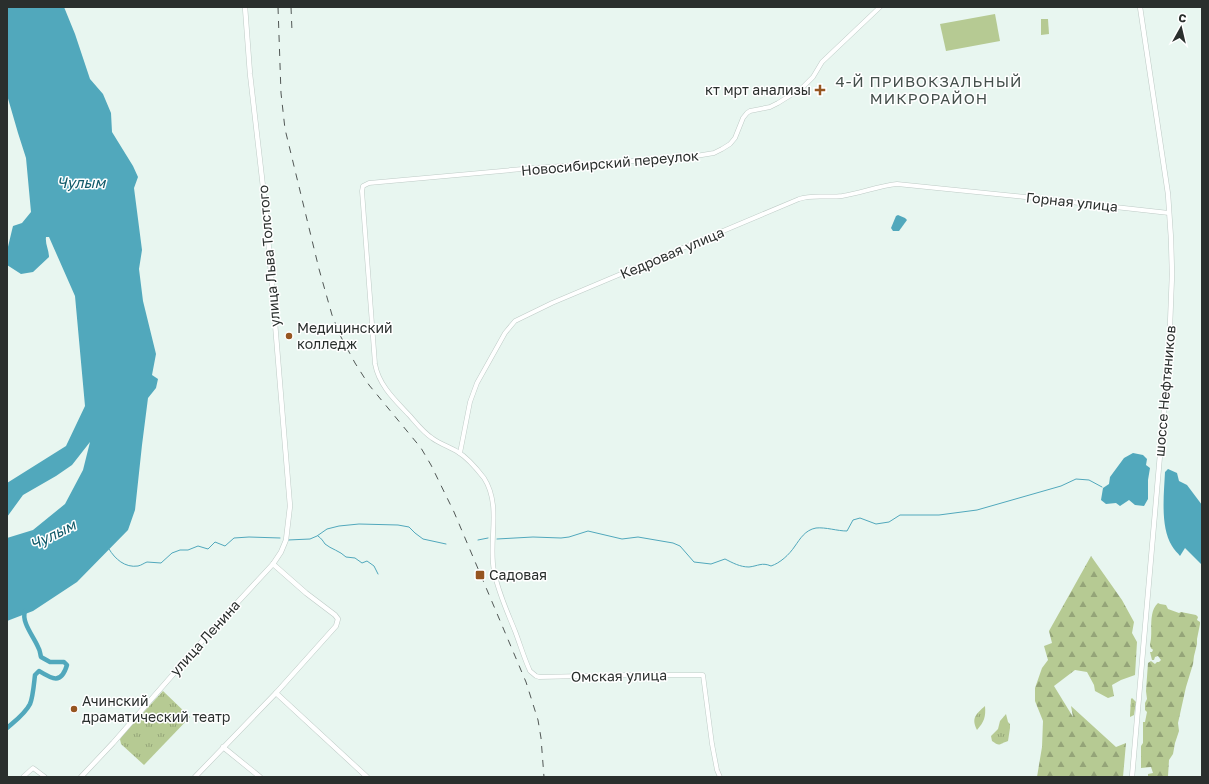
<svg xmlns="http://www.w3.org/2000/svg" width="1209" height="784" font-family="'Golos Text',sans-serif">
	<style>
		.grass { fill: url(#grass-tufts) }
		.forest { fill: url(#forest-firs) }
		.garden { fill: #b6ca93 }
		.water { fill: #51a8bc }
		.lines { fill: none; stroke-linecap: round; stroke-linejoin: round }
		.stream { stroke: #51a8bc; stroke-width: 1 }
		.river { stroke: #51a8bc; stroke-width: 4.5 }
		.tertiary-casing { stroke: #becbc6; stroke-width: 5 }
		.secondary-casing { stroke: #becbc6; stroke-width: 5.5 }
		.tertiary { stroke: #fff; stroke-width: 4 }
		.secondary { stroke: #fff; stroke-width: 4.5 }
		.rail { stroke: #515755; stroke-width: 1; stroke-dasharray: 7 7; stroke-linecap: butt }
		.poi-dot { fill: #965520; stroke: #fff; stroke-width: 1.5 }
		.labels { text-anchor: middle; stroke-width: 3; stroke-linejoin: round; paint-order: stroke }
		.poi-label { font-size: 14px; fill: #2a2f2d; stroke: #fff; text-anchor: start }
		.street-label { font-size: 14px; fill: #2a2f2d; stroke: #fff }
		.neighbourhood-label { font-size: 15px; letter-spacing: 1px; fill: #45504c; stroke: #fff }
		.water-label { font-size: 15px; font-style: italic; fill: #115a69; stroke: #fff }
	</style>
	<defs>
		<pattern id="grass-tufts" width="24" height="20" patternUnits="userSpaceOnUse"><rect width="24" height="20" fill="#b6ca93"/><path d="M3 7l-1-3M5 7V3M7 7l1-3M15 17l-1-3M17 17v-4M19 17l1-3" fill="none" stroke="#94a478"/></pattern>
		<pattern id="forest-firs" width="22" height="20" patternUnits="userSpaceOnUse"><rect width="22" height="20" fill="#b6ca93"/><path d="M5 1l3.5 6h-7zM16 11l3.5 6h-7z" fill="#94a478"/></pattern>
	</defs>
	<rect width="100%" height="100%" fill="#e8f6f0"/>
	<!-- grass -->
	<g class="grass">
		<path d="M163,691L190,717L144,765L121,744L120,739L122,736Z"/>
		<path d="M1132,698L1136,702L1134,715L1130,717V715L1131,699Z"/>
		<path d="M985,706C986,717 984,722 977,730C971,718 976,714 985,706Z"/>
		<path d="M1006,714L1008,722L1010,724V728L1008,741C999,744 1000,747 992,741L991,736L998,729L1000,721Z"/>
	</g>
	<!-- forest -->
	<g class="forest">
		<path d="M1091,556L1122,600L1134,622L1132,633L1137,642L1135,675L1121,680L1112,685L1114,696L1108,698L1095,691L1094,685L1087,672L1075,670L1054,686L1073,717L1071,706L1116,747L1126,743L1123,777H1037L1042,747L1043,721L1035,701V688L1042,668L1048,660L1044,646L1052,643L1049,631Z"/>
		<path d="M1158,603L1160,604L1166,605L1168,609L1179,613L1181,612L1196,615L1198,617L1197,620L1200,622V624L1197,639V644L1194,656L1193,664L1186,687L1178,723L1179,731L1175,743L1173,754L1169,760L1168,776L1148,777V774L1153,773L1151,767L1141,768V746L1143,743V722H1145L1147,712L1145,710V703L1147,699L1146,691L1148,663L1151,661L1155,664L1157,662H1159L1161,660L1158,656L1155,657L1154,660H1152L1150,652H1152L1153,650C1153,649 1151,649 1151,648C1149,645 1151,641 1151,638C1152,627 1149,611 1158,603Z"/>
	</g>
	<!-- garden -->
	<g class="garden">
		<path d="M995,14L1000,41L946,51L940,24Z"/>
		<path d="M1041,19H1048L1049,34L1041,35Z"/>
	</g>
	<!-- water -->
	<g class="water">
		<path d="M7,7H64L75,34L90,79L103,94L111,113L112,132L133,166L138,177L134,188L142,250L139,269L143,301L156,354L152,375L158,379L156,388L148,398L142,445L135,510L128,530L77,582L33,611L7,621V538L33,530L65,504L83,470L90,442L72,465L56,476L23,495L7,517V483L66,446L85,406L75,296L49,237H46C45,244 49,250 49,257L33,272L21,274L7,265V251L12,230L13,226L22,223L31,212L26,158L18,133L7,95Z"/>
		<path d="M898,215L905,218L907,220L899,231H893L891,228L896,216Z"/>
		<path d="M1133,453L1143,455L1147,459L1146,465L1150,468L1148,480V499L1144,506L1135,505L1129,500L1120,506L1116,503L1106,504L1101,500L1103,488L1109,484L1110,477L1124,458Z"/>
		<path d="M1168,469L1177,473L1179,481L1187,485L1202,505V565L1185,548L1180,556C1178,553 1174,550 1172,546C1160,527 1164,494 1165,472Z"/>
	</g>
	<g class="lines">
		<!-- stream -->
		<g class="stream">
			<path d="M318,536C322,539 323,541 325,544C331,549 340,551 346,557L355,558L362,563L367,561L374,566L378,574"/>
			<path d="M497,539L533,537L561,538L569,537L588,531L622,539L638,537L673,543L680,546L694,562L711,564L725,559C733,563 740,567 749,567C758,566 762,562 771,566C780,563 789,555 795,546C800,539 805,530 816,528C826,527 837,531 847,531L853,520L860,518L876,524L889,522L900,515H939L977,510L1061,486L1076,479L1089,480L1102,487"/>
			<path d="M288,540L310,539L317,536L327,529L339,526L359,524L398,525L409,527L415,533L423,539L446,544"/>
			<path d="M478,540L488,538"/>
			<path d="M109,549C115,559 125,568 138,566C142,565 144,563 147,562C152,562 156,563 161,563L172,553L180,550H188L198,546L208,549L215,542L225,546L234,538L249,537L280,538"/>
		</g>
		<!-- river -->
		<path class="river" d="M7,728C15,721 25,714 30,704C33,697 34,683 35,675L39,671C52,679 61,685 67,665L64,662H50L41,657C40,653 40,650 38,647C34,637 21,622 25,611"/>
		<defs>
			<g id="tertiary">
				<path d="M460,453L470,402L477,383L505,333L515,321L552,303L799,199C813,194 827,198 842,196C861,193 878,186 897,184L1025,197L1169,213"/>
				<path d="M23,777L33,768L45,777"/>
				<path d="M720,777L717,770L712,744L703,675H627L539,677L536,676L530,671C524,658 520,644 515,631C507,611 498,592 494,571C488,541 502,506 484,478C477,469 468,458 458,452C450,447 440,444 432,438C423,432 417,424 410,416C396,401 379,386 375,364L362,191L363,186L369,183L534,168L690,157L714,153L722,149L730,144L735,138L743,118L747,113L750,111L770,107L778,103L802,88L813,77L822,62L880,7"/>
			</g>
			<g id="secondary">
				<path d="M276,693L367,777"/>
				<path d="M223,747L260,777"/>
				<path d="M81,777L113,743L211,631L273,564L281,552L286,540L290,506L266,213L250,74L245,7"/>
				<path d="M195,777L276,693L336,626L338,619L335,615L306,593L273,564"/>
				<path d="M1132,777L1169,351L1172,274L1171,239L1168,194L1140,7"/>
			</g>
		</defs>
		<!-- tertiary casing -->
		<use href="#tertiary" class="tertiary-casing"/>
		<!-- secondary casing -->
		<use href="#secondary" class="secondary-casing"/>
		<!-- tertiary -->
		<use href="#tertiary" class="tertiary"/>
		<!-- secondary -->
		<use href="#secondary" class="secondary"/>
		<!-- rail -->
		<g class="rail">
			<path d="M278,7L281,93L285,129L319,269L332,315L341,337L355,363L369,385L421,448L431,465L454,512L526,682L538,720L541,738L544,777"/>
			<path d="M291,7L292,31"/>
		</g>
	</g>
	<!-- markers -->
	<g class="poi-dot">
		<path d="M818 84h4v4h4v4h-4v4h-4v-4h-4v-4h4z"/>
		<circle cx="289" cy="336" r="4"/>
		<rect x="475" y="570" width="10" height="10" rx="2"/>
		<circle cx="74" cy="709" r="4"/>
	</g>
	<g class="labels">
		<!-- poi labels -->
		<g class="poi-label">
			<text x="811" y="95" text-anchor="end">кт мрт анализы</text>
			<text x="297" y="333">Медицинский<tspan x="297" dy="16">колледж</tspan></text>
			<text x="489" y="580">Садовая</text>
			<text x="82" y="706">Ачинский<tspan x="82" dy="16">драматический театр</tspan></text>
		</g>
		<!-- street labels -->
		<g class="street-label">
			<text transform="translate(610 163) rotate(-5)" y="5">Новосибирский переулок</text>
			<text transform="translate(1072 202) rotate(6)" y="5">Горная улица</text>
			<text transform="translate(672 253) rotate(-23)" y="5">Кедровая улица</text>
			<text transform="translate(269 256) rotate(-95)" y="5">улица Льва Толстого</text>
			<text transform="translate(1165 391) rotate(-85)" y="5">шоссе Нефтяников</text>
			<text transform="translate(205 638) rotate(-48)" y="5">улица Ленина</text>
			<text transform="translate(619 676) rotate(-1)" y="5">Омская улица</text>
		</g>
		<!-- neighbourhood labels -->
		<g class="neighbourhood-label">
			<text x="929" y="87">4-Й ПРИВОКЗАЛЬНЫЙ<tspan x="929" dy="17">МИКРОРАЙОН</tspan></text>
		</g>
		<!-- water labels -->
		<g class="water-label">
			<text x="81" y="188">Чулым</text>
			<text transform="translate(53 535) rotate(-26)" y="5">Чулым</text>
		</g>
	</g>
	<!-- border -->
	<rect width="1209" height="784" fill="none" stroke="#2a2f2d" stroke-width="16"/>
	<!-- north arrow -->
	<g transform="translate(1181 28) rotate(8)" stroke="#ffffff" stroke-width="3" paint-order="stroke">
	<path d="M0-3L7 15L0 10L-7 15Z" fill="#2a2f2d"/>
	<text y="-6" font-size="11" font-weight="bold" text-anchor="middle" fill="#2a2f2d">С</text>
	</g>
</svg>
